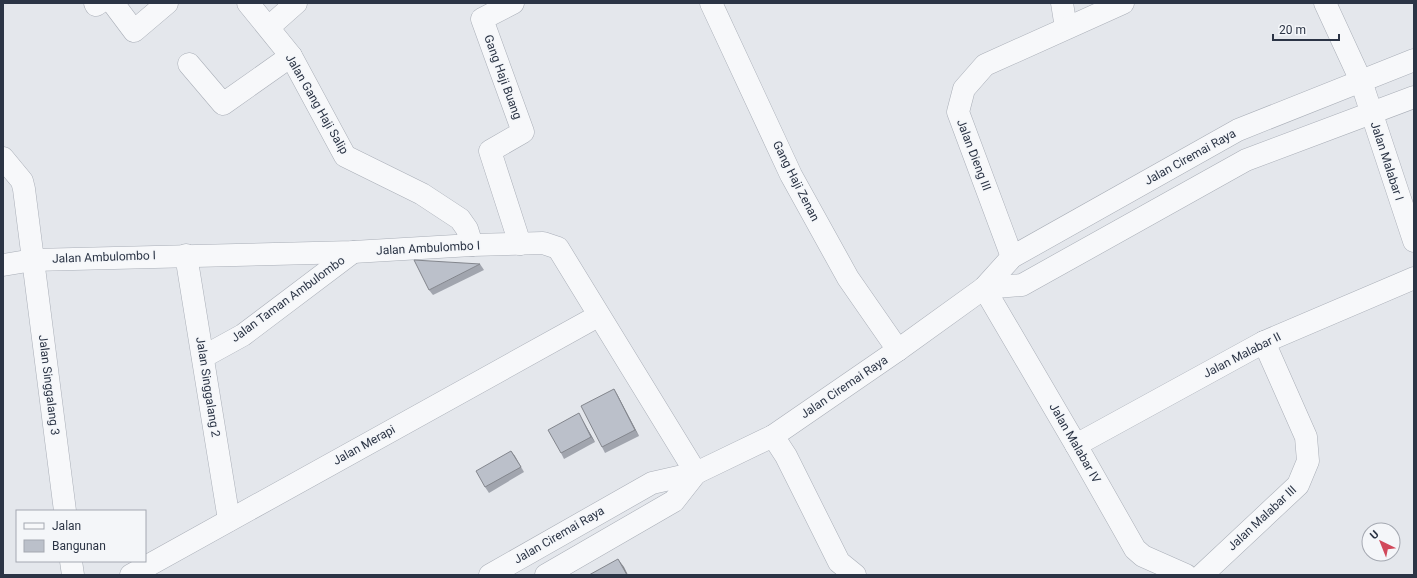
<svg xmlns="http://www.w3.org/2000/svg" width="1417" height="578" font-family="Roboto,sans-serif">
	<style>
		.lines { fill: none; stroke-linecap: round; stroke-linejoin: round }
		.minor-casing { stroke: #a9aeb7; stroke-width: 23 }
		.minor { stroke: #f7f8fa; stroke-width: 22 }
		.wall { fill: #a1a5ae }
		.shaded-wall { fill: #83868d }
		.building { fill: #bbc0ca; stroke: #83868d }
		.labels { text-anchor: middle; stroke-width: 3; stroke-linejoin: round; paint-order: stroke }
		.street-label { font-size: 12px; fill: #2b3445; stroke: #f4f6f9 }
	</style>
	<rect width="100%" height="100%" fill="#e4e7ec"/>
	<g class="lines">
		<defs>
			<g id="minor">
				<path d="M95,3L96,5L99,3"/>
				<path d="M113,3L134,31L167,3"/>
				<path d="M248,3L291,56L345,156L422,194L460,219L467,229L472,245"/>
				<path d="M513,3L482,19L523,132L490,151L520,244"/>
				<path d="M711,3L791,175L848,278L898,350"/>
				<path d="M1062,3L1066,28"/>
				<path d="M1325,3L1361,81L1414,241"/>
				<path d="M269,27L296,3"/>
				<path d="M189,64L223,104L291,56"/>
				<path d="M3,158L22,181L24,189L65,511"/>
				<path d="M186,255L229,520"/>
				<path d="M1012,257L958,112L964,89L985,65L1123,3"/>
				<path d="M3,265L33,260L353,252L472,245L543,243L558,248L696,473"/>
				<path d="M984,288L1022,285L1246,160L1414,97"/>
				<path d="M984,288L1076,445L1135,549L1143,556L1186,575"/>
				<path d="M203,357L243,335L353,252"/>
				<path d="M773,436L786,456L839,562L855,575"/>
				<path d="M1076,445L1264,342L1414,278"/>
				<path d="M71,561L73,575"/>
				<path d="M131,575L598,316"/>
				<path d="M490,575L652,483L696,473L773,436L898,350L984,288L1012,257L1238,130L1414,60"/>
				<path d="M546,575L674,501L696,473"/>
				<path d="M1202,575L1298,485L1308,461L1306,437L1264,342"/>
			</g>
		</defs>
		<!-- minor casing -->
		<use href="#minor" class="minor-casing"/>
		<!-- minor -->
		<use href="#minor" class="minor"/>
	</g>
	<!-- wall -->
	<g class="wall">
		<path d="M480,264L484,270L433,295L429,290Z"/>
		<path d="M614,389L617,394L639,436L605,453L602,447Z"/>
		<path d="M582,419L595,442L564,459L561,453Z"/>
		<path d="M511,451L524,472L489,493L485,487Z"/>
	</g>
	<!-- shaded-wall -->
	<g class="shaded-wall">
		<path d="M614,389L617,394L639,436L635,430Z"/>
		<path d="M579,413L582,419L595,442L591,437Z"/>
		<path d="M511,451L515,456L524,472L521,467Z"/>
		<path d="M618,559L624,567L628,575H627Z"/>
	</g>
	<!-- building -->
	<g class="building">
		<path d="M414,260L480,264L429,290Z"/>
		<path d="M614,389L635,430L602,447L581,406Z"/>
		<path d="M579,413L591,437L561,453L548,430Z"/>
		<path d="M511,451L521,467L485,487L476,471Z"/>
		<path d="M618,559L627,575H589Z"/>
	</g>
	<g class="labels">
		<!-- street labels -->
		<g class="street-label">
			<text transform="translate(503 77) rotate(70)" y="4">Gang Haji Buang</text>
			<text transform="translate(317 104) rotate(60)" y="4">Jalan Gang Haji Salip</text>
			<text transform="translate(974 155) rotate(69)" y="4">Jalan Dieng III</text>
			<text transform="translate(1190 157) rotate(-29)" y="4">Jalan Ciremai Raya</text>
			<text transform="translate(1387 161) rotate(72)" y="4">Jalan Malabar I</text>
			<text transform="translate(796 181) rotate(63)" y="4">Gang Haji Zenan</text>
			<text transform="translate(428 248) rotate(-3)" y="4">Jalan Ambulombo I</text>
			<text transform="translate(104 257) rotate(-2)" y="4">Jalan Ambulombo I</text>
			<text transform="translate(288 299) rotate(-36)" y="4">Jalan Taman Ambulombo</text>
			<text transform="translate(1242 355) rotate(-27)" y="4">Jalan Malabar II</text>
			<text transform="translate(49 385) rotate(83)" y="4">Jalan Singgalang 3</text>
			<text transform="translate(208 387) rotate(81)" y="4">Jalan Singgalang 2</text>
			<text transform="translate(844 387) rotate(-34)" y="4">Jalan Ciremai Raya</text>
			<text transform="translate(1075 443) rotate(60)" y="4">Jalan Malabar IV</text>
			<text transform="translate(364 445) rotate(-29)" y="4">Jalan Merapi</text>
			<text transform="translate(1262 518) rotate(-43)" y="4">Jalan Malabar III</text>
			<text transform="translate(559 535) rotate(-30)" y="4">Jalan Ciremai Raya</text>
		</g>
	</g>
	<!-- border -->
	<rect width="1417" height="578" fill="none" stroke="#2b3445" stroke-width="8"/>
	<!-- legend -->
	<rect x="16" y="510" width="130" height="52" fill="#f4f6f9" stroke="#a4a8b1"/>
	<rect x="24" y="523" width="20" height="6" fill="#f7f8fa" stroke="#a4a8b1"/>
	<text x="52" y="530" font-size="12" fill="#2b3445">Jalan</text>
	<rect x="24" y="540" width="20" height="12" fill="#bbc0ca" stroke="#a4a8b1"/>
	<text x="52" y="550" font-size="12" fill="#2b3445">Bangunan</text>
	<!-- north arrow -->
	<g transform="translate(1381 542) rotate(317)"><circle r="19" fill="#f4f6f9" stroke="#a4a8b1"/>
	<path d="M0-3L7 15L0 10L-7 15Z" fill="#d1495b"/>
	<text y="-6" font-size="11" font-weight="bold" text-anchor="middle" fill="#2b3445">U</text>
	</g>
	<!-- scale -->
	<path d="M1273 34v6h66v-6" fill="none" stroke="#2b3445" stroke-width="2"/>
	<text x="1279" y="34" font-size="12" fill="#2b3445" stroke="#f4f6f9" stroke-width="3" paint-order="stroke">20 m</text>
</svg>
